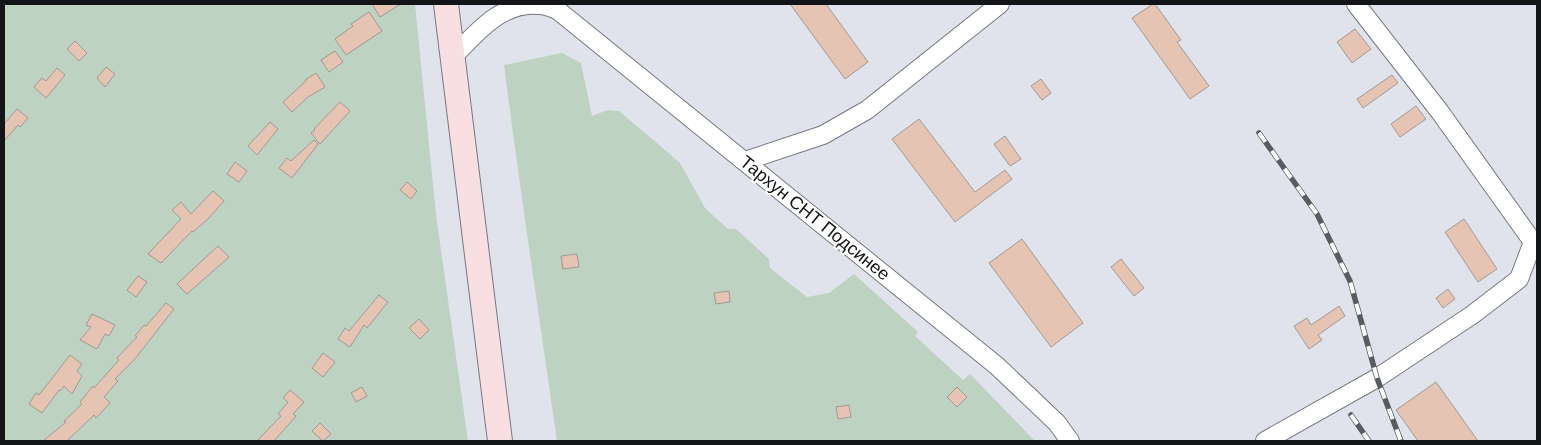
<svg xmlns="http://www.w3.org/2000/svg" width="1541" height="445" font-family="'DM Sans',sans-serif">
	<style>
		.green { fill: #bdd2c0 }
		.building { fill: #e6c4b3; stroke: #a29994 }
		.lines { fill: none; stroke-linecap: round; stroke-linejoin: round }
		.street-casing { stroke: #757881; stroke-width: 20 }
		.secondary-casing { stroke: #757881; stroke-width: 26 }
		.street { stroke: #fff; stroke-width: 18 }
		.secondary { stroke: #fadfe2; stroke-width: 24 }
		.rail-casing { stroke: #585b60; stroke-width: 5.5 }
		.rail { stroke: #fff; stroke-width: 4; stroke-dasharray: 11; stroke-linecap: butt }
		.labels { text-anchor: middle; stroke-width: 4; stroke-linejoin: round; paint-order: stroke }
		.street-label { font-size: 18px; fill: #121417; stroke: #fff }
	</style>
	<rect width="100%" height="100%" fill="#e0e3ec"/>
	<!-- green -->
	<g class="green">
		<path d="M4,4H415L436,215L468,441H4Z"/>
		<path d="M562,53L581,63L592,116L608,110L619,111L672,156L680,163L705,208L728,229H736L769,259L770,268L807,297L829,293L854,274L918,332L915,336L963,380L970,374L1035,441H557C539,316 520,190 504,65Z"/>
	</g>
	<!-- building -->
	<g class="building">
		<path d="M372,4H401L380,17Z"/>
		<path d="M790,4H826L868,62L845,79Z"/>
		<path d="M1153,4H1155L1181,40L1177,42L1209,86L1190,99L1132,18Z"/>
		<path d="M369,12L382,31L346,55L335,39L353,26L351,24Z"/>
		<path d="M1355,29L1371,49L1352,63L1337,42Z"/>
		<path d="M75,41L87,53L79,61L67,49Z"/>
		<path d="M335,51L343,62L329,72L321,60Z"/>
		<path d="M106,67L115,74L105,87L97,78Z"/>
		<path d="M57,68L65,75L46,98L34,87L42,78L46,81Z"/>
		<path d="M316,73L325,87L308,97L292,112L283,102L306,81L305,80Z"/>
		<path d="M1392,75L1398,83L1363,108L1357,99Z"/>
		<path d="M1041,79L1051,93L1042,100L1031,86Z"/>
		<path d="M340,102L350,111L320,144L311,133L315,130L314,129Z"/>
		<path d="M1416,106L1426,119L1400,137L1391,124Z"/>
		<path d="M17,109L28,118L20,127L18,125L4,141V124Z"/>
		<path d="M919,119L975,192L1005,170L1012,179L955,222L892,139Z"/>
		<path d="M270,122L278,129L257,155L248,146Z"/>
		<path d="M1005,136L1021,159L1010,166L994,144Z"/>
		<path d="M314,140L318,144L292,178L279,168L287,158L291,161Z"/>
		<path d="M235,162L247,171L239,182L227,174Z"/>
		<path d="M407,182L417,191L411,199L400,190Z"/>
		<path d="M213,191L224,201L208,219L193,232L192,231L161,263L148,254L181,219L172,210L181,202L191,214Z"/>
		<path d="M1464,219L1497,269L1478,282L1445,232Z"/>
		<path d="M1022,239L1083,323L1051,347L989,263Z"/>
		<path d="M218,246L229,257L187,294L177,284Z"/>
		<path d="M577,254L579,267L563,269L561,256Z"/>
		<path d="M1121,259L1144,288L1134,296L1111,267Z"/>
		<path d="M138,276L147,282L136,297L127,290Z"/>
		<path d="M1448,289L1455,299L1443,308L1436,298Z"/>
		<path d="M729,291L730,302L716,304L714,293Z"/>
		<path d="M379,295L388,302L367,328L364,325L350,347L338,339L345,328L349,331Z"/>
		<path d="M166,303L174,309L134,360L115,379L118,381L104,397L110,403L96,418L94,415L67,441H43L66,422L64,421L82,404L80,402L93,386L94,388L119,360L117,358L137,337L135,336L144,325L146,326Z"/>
		<path d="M1339,306L1345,316L1318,335L1322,340L1309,349L1294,326L1307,318L1311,325Z"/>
		<path d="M92,314L115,325L109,336L105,334L97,349L80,340L91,327L86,325Z"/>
		<path d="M419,319L429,330L420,339L409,328Z"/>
		<path d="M323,353L335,362L323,377L312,368Z"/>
		<path d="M70,355L82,364L77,371L82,376L72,394L64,386L60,391L59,390L42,413L29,404L36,393L39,395Z"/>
		<path d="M1436,382L1478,441H1418L1396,410Z"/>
		<path d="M362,387L367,396L356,402L351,393Z"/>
		<path d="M957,387L967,397L957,407L947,397Z"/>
		<path d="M290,390L304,402L293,414L296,416L274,441H257L281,416L278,414L288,402L283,398Z"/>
		<path d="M849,405L851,417L838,419L836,407Z"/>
		<path d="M320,423L331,434L323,441L312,431Z"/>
	</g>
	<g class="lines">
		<defs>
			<g id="street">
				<path d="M550,4L997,366L1057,423L1070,441"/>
				<path d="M1356,4L1440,112L1533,242L1537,245"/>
				<path d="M453,57C476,33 502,1 539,5C545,5 552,8 558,10"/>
				<path d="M745,161L823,135L867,110L1000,4"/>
				<path d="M1265,441L1377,378L1472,315L1519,279L1533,242"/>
			</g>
			<path id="secondary" d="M446,4L500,441"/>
		</defs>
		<!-- street casing -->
		<use href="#street" class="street-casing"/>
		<!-- secondary casing -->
		<use href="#secondary" class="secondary-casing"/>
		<!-- street -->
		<use href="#street" class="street"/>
		<!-- secondary -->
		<use href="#secondary" class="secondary"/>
		<defs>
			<g id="rail">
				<path d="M1259,133L1317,214L1350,281L1377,378L1401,441"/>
				<path d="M1351,415L1369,441"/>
			</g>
		</defs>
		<!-- rail casing -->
		<use href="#rail" class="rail-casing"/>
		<!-- rail -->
		<use href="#rail" class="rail"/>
	</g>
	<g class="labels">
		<!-- street labels -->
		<g class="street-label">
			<text transform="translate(815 218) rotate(39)" y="6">Тархун СНТ Подсинее</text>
		</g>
	</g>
	<!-- border -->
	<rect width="1541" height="445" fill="none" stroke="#121417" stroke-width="10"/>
</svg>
